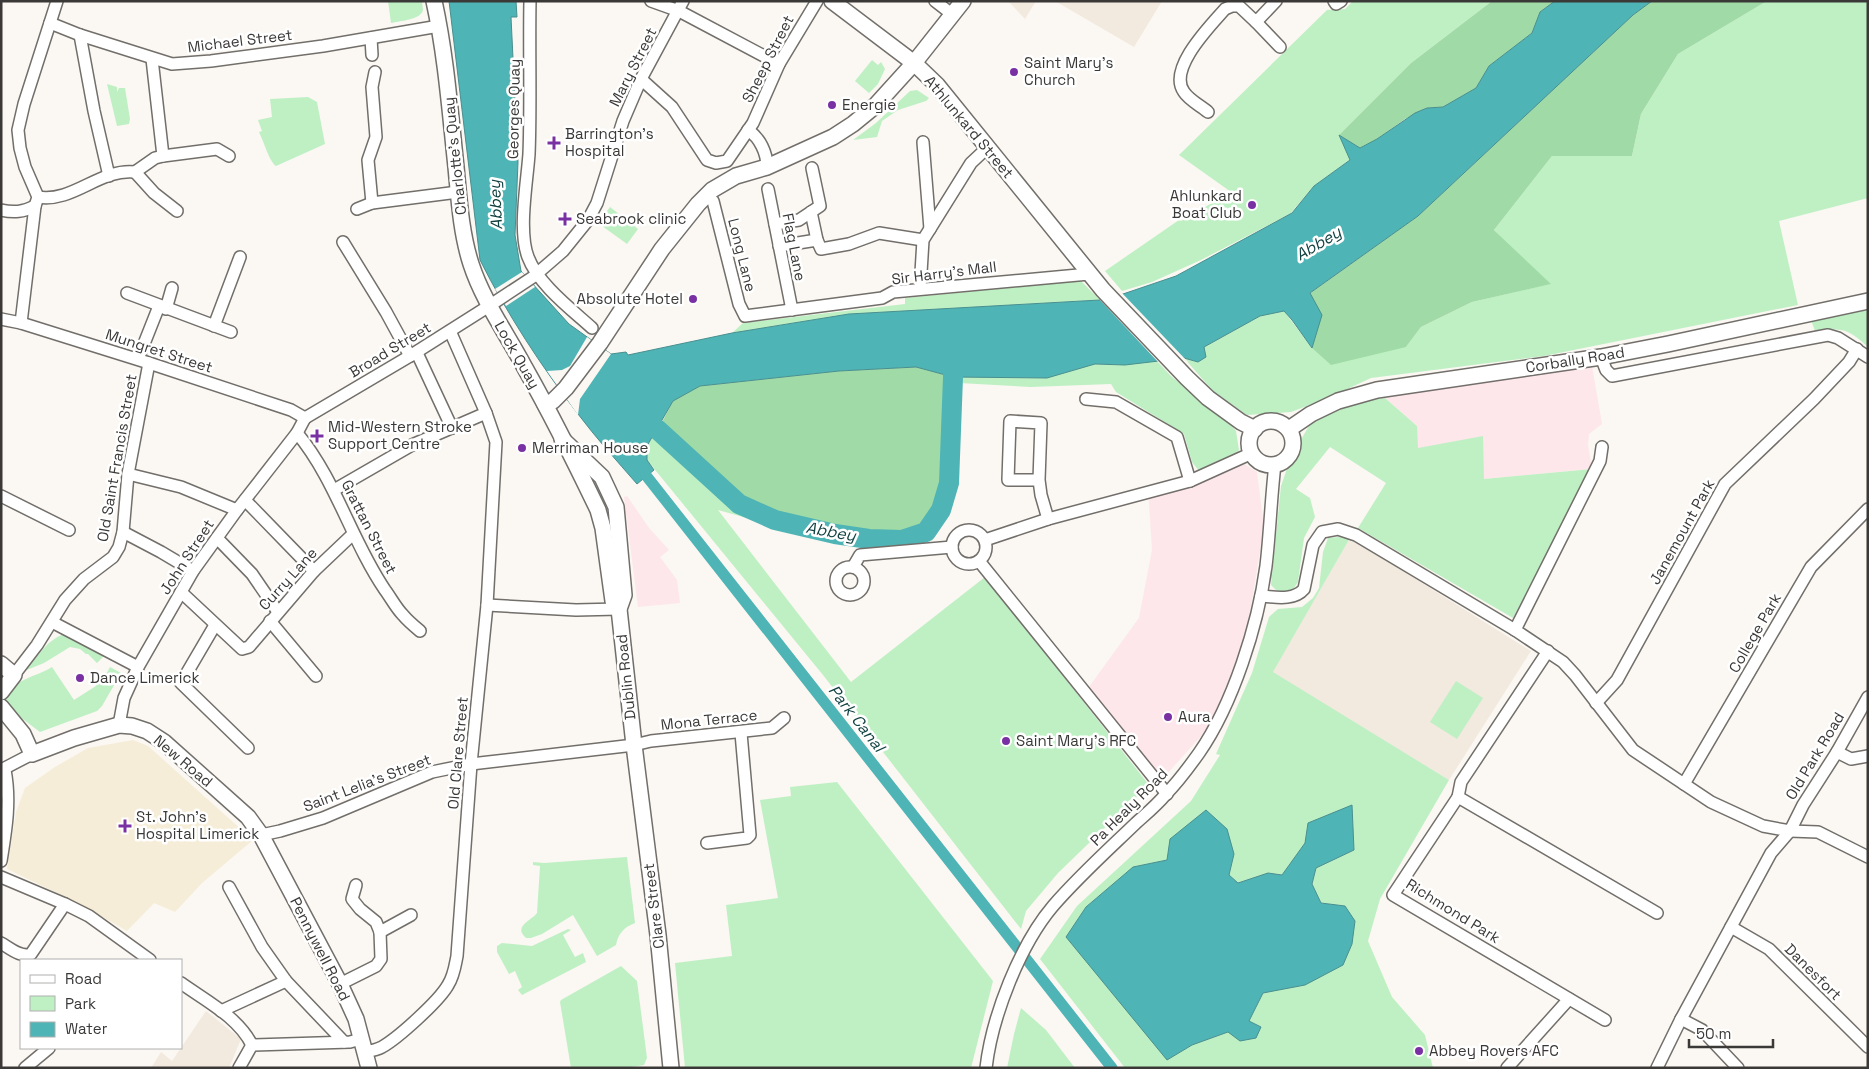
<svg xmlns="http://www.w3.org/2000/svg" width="1869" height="1069" font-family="'Space Grotesk',sans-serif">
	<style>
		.commercial { fill: #fde7eb }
		.built { fill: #f2eadf }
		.medical { fill: #f6edd8 }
		.green { fill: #bff0c4; fill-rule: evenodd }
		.forest { fill: #a0dba7 }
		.water { fill: #4fb4b5; stroke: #498f8f }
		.pier { fill: #fbf7f2 }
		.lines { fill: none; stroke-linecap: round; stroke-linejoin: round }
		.canal { stroke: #4fb4b5; stroke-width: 11 }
		.river { stroke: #4fb4b5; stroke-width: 20 }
		.minor-casing { stroke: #726f6b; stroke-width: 14 }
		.major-casing { stroke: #726f6b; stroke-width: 18 }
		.minor { stroke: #fff; stroke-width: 11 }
		.major { stroke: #fff; stroke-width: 15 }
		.poi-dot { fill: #7930a3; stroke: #fff; stroke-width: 2 }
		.labels { text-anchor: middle; stroke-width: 5; stroke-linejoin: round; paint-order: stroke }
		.street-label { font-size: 15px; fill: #3a3937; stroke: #fff }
		.poi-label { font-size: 15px; fill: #3a3937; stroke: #fff; text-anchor: start }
		.water-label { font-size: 16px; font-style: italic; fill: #124141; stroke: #fff }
	</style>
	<rect width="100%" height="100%" fill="#fbf7f2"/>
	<!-- commercial -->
	<g class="commercial">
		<path d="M1592,366L1602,424L1589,434L1588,445L1592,469L1484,479L1417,448V426L1385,398L1477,381Z"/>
		<path d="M1233,457L1257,472L1264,527L1245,643L1213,723L1164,777L1149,767L1081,698L1139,618L1152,550L1148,488L1199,471Z"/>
		<path d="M627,496L649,528L669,550L660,557L677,580L680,603L638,607L624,497Z"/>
	</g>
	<!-- built -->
	<g class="built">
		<path d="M1008,1H1036L1025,19Z"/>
		<path d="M1055,1H1162L1134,47Z"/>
		<path d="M1350,538L1531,651L1449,780L1272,673Z"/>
		<path d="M206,1011L241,1039L229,1068H151L161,1052L172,1061Z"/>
	</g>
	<!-- medical -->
	<path class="medical" d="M133,740L148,746L253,840L202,883L175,912L154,903L127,931L82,905L7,869L16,812L25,788L55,767L88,748Z"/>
	<!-- green -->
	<g class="green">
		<path d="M388,1H422C422,2 423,9 423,10C421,20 399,21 391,23Z"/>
		<path d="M1353,1H1492L1411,63L1339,135L1351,159L1314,186L1290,214L1201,260L1152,282L1122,291L1105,271L1179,220L1181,221L1231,192L1179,155L1327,10L1345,9Z"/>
		<path d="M1767,1H1868V198L1779,221L1798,305L1544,356L1371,378L1328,398L1291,412L1247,415L1212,390L1184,358L1198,362L1204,347L1260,316L1284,311L1312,348L1406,347L1421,327L1472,302L1550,284L1494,230L1552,156H1632L1641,114L1678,54Z"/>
		<path d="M872,60L878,65L881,62L885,69L878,84L869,93L855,81Z"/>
		<path d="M107,84L117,87V92L119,88H125L130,119L129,124L117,126Z"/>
		<path d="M917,90L929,98L926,101L898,110L882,121L877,137L853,140L876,123L910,91Z"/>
		<path d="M308,97L317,102L325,144L276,166C269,161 264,142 259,132L262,131L258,120L272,117L270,99Z"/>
		<path d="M610,207L638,229L627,244L598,223Z"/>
		<path d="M1081,281L1100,300L849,314L732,333L743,323L905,304V298Z"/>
		<path d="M1868,310V347C1847,328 1843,328 1815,331L1811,320Z"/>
		<path d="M1157,361L1171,376L1230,424L1236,431L1239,450L1233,457L1199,471L1192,462L1184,434L1116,392L1111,384L1031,387L959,383L958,377L1047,378L1095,364L1105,365Z"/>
		<path d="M1385,398L1417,426L1418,448L1483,436L1484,479L1592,469L1513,618L1358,528L1386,483L1330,447L1296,489L1310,498L1315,517L1304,538L1298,582L1290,594L1276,590L1271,585L1281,486L1291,457L1310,424L1345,404Z"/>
		<path d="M653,437L754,520L718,510L851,682L985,577L1149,785L1058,873L1026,911L1021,929L823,675L647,460V446Z"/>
		<path d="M1339,537L1350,538L1273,672L1449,780L1380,899L1368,941L1392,997L1425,1035L1433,1068H1125L1040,959L1077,906L1191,801L1220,755L1216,754L1252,673L1269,617L1278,609L1302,607L1313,598L1319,588L1323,552L1328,538ZM1308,823L1354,850L1316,868L1312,884L1321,903L1345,906L1305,985L1263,993L1249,1021L1229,1032L1192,1045L1167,1060L1133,867L1167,860L1234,854L1229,875L1237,883L1268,873L1282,875L1305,843Z"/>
		<path d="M64,634L105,655L97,663L88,654H86L80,649L70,647L44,663L24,671C38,658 45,641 64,634Z"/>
		<path d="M52,667L74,700L96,686L95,684L105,676L110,667L121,673L102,706L97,711L40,732L8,708L5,698C15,678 34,678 52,667Z"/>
		<path d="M1456,681L1483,698L1457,739L1430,722Z"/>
		<path d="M837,782L993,981L971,1068H685L675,963L732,956L726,905L778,898L760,800L791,796L790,787Z"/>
		<path d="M627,857L635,923C624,927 618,934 616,945L597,956L573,915L542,934L531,938H526C513,926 531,921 537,913L540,866L533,865V862L544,863Z"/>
		<path d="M568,929L571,930L563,935L575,957L583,953L586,962L522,995L518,990L522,987L515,971L509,974L497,952V946L502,943L532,946Z"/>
		<path d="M621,966L637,981L647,1058L644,1065L626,1068H571L560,1002L561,1000Z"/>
		<path d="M1021,1008L1046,1030L1075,1068H1007L1014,1034Z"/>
	</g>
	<!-- forest -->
	<g class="forest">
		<path d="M1492,1H1555L1540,12L1532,33L1489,66L1476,88L1443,107L1427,108L1405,119L1377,139L1360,148L1339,135L1411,63Z"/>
		<path d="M1652,1H1767L1678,54L1641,114L1632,156H1552L1494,230L1551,284L1472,302L1421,327L1406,347L1331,365L1312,348L1321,315L1309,294L1418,216L1633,15Z"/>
		<path d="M916,367L949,376L942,494L925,527L903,534L868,533L834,530L795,521L735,495L662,422L673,401L700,386L839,371Z"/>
	</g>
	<!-- water -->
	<g class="water">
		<path d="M449,1H516L517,17H511L518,162L515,235L521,271L569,324L611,354L626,352L628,355L732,333L849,314L1100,300L1123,294L1176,276L1292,213L1314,186L1350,160L1339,135L1360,148L1377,139L1415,113L1427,108L1443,107L1476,88L1489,66L1532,33L1540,12L1555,1H1652L1633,15L1418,216L1310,293L1322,315L1312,348L1292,320L1284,311L1260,316L1204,347L1206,357L1198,362L1184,358L1125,365L1095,364L1047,378L953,377L916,367L839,371L700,386L673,401L647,446V460L654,470L637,484C617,461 596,438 578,414C541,366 507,314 480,260Z"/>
		<path d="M1352,805L1354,850L1316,868L1312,884L1321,903L1345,906L1355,921L1352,944L1343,965L1305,985L1263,993L1249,1021L1261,1027L1256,1038L1240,1041L1228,1032L1192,1045L1167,1060L1066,937L1086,907L1133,867L1167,860L1170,839L1206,810L1227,829L1234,854L1229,875L1238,883L1268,873L1282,875L1305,843L1308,823Z"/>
	</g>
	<!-- pier -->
	<g class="pier">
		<path d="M522,272L535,287L506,306L495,289Z"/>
		<path d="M1121,292L1188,362L1159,363L1100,300L1107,296Z"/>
		<path d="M587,337L611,354L580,399L578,415L547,371L562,370L570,366Z"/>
	</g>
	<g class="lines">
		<!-- canal -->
		<path class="canal" d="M637,464L1112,1068"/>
		<!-- river -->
		<path class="river" d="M635,415L658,430L739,504L775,520L835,534L869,539L902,540L926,532L941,510L949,483L953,377V351"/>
		<defs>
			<g id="minor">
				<path d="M530,1C529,52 531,104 529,154C527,183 518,231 528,257C538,284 571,309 592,328"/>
				<path d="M651,1L679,11L779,64"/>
				<path d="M935,1L953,15"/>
				<path d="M1334,1L1336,4L1341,1"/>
				<path d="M1256,22L1280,47"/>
				<path d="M50,23L80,35L172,64L211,61L323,46L439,26"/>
				<path d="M80,35L94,111L109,176"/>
				<path d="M371,38L372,55"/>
				<path d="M152,59L163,156"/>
				<path d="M641,79L672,107L707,160L716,163L727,161L753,123L779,64L817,1"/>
				<path d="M1208,112C1201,106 1189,100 1184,92C1167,69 1211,25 1225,9L1232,6H1239L1256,22L1276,1"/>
				<path d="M748,130C760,138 767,153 767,167"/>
				<path d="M923,142L930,229"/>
				<path d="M135,172L154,193L177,211"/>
				<path d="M768,189L792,310"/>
				<path d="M38,197C73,203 100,168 135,172L155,158L163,156L217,149L229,156"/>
				<path d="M713,201L739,304L745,316L882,298L893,292L1089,274"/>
				<path d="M372,203L368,160L376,137L372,87L375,72"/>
				<path d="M357,209L372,203L458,192"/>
				<path d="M1,210C14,213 23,212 35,206"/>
				<path d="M811,212L817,240"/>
				<path d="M775,224L799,220L820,206L812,168"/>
				<path d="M343,242L386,312L410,356"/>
				<path d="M779,246L817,240L821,249L849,244L879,233L923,240"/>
				<path d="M920,289L923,240L971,163L987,148"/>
				<path d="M127,293L231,332"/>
				<path d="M166,309L172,288"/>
				<path d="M1,319L21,323L149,363L291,410L305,418"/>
				<path d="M21,323L35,206L38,197L25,167L20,148L18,130L24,104L57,1"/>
				<path d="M214,326L240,257"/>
				<path d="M417,353L452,428"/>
				<path d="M1601,357L1606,370L1612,376L1828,335L1838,338L1868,357"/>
				<path d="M138,359L159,306"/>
				<path d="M1086,399L1116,402L1177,437L1190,481"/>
				<path d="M305,418L410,356L489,306L533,277L563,251L588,220L597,203L623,121L641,79L683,1"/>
				<path d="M297,433C336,480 351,540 385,590C391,598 396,608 403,615C408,621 414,626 420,631"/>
				<path d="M128,474L181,487L237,510"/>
				<path d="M1039,480H1008L1010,421L1041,423L1039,480L1041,495L1048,519"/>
				<path d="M334,490L412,445L486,413"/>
				<path d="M1,496L69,530"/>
				<path d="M245,500L314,571"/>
				<circle cx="969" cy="547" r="17"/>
				<path d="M123,532L161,552L193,571"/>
				<path d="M217,538L252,574L278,612"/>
				<path d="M985,540L1048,519L1190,481L1252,453"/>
				<path d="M979,561L1167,794"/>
				<circle cx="850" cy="581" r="14"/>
				<path d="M853,567L860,555L952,547"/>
				<path d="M181,592L242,649L249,647L314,571L353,534"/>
				<path d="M1261,596C1275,597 1294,601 1304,589L1313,545L1322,532L1338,529L1356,535L1515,630L1563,662L1575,675L1633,750L1711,802L1763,826L1790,831L1818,832L1868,857"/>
				<path d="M487,605L576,610L619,609"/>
				<path d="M270,621L316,676"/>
				<path d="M52,622L138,667"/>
				<path d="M215,625L181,683L248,748"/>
				<path d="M1515,630L1600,461L1602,447"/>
				<path d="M1548,651L1461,782L1458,797L1657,913"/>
				<path d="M14,675L37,645L65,600L84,579L113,557L119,547L123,532L128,474L149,363"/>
				<path d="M1596,703L1617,680L1725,484L1814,399L1849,362L1857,349"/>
				<path d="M119,725L124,698L138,667L193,571L237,510L297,433L305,418"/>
				<path d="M1837,752L1851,759L1868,756"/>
				<path d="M1,770L32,754"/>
				<path d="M1684,784L1811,567L1868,509"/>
				<path d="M1458,797L1393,895L1605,1020"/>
				<path d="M261,835L280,831L323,818L432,772L471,764L634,745L651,741L772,728L784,718"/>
				<path d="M707,843L747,838L750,835L741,733"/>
				<path d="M1,861C6,830 11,801 5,770"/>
				<path d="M1,877L65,904L89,916L150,960"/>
				<path d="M229,887L262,947L286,981L344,1042"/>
				<path d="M1731,927L1769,949L1868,1047"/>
				<path d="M380,932L411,915"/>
				<path d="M1,943C10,948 21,958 31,954L65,904"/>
				<path d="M181,983C206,1001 238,1017 252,1045"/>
				<path d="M340,984L376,966L381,959L380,932L376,922L360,909L352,899L356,885"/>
				<path d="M221,1011L286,981"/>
				<path d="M1681,1019L1702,1030L1738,1068"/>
				<path d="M364,1052C370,1051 377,1050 382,1047C398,1038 439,1001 448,985C454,976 455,966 457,956L471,764L487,605L496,442L486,413L450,331"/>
				<path d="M25,1068L49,1048"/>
				<path d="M239,1068L252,1045L350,1042L361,1039"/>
				<path d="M986,1068C992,1016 1020,945 1053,906C1079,876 1108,850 1136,823C1146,814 1157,805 1166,794C1178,782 1189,767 1199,753C1233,704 1258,625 1266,566C1270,532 1271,498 1275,464"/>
				<path d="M1507,1068L1569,999"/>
				<path d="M1657,1068L1681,1019L1771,853L1790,831L1803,805L1837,752L1868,697"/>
			</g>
			<g id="major">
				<path d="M434,1C446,56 450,111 456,167C459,199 461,233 471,264C483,301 507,334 525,368C551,414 575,462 598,510L603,528L613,601L619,609"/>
				<path d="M832,1L914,63L937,85L1103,290L1187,378L1208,398L1241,422L1255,429"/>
				<path d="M545,404L553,401L566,388L600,343L662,249L698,204L712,190L736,176L767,167L833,137L853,124L875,106L914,63L963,1"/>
				<circle cx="1271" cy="443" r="22"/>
				<path d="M1289,429L1311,414L1338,401L1377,390L1601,357L1668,344L1868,301"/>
				<path d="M562,439L602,477L616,507L624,595L619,609L634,745L658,935L671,1068"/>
				<path d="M1,664L14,675L1,692"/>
				<path d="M1,707L23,734L32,754L74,738L119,725L132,726L147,731L164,742L248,817L261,835L340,984L356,1019L369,1068"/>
			</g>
		</defs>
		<!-- minor casing -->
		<use href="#minor" class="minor-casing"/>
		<!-- major casing -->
		<use href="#major" class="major-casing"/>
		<!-- minor -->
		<use href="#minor" class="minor"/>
		<!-- major -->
		<use href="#major" class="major"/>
	</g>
	<!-- markers -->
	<g class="poi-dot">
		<circle cx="1014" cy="72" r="5"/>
		<circle cx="832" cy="105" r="5"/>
		<path d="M551.5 135.5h5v5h5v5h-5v5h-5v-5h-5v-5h5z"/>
		<circle cx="1252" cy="205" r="5"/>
		<path d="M562.5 211.5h5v5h5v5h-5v5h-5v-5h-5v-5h5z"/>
		<circle cx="693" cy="299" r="5"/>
		<path d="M314.5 428.5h5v5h5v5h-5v5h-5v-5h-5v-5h5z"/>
		<circle cx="522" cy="448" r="5"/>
		<circle cx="80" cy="678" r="5"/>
		<circle cx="1168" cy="717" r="5"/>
		<circle cx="1006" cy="741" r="5"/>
		<path d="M122.5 818.5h5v5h5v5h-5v5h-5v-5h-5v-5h5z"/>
		<circle cx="1419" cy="1051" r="5"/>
	</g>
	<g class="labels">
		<!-- street labels -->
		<g class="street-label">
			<text transform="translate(240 41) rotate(-7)" y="5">Michael Street</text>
			<text transform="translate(768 59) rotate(-63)" y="5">Sheep Street</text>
			<text transform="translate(633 67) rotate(-63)" y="5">Mary Street</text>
			<text transform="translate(514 109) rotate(-89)" y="5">Georges Quay</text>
			<text transform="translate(969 127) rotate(50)" y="5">Athlunkard Street</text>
			<text transform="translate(455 156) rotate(-96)" y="5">Charlotte's Quay</text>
			<text transform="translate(794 247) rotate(79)" y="5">Flag Lane</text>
			<text transform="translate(742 255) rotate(76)" y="5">Long Lane</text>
			<text transform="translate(944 273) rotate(-7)" y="5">Sir Harry's Mall</text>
			<text transform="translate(390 350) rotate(-31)" y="5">Broad Street</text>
			<text transform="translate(159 351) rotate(18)" y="5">Mungret Street</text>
			<text transform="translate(517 355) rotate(60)" y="5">Lock Quay</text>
			<text transform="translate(1575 360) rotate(-9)" y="5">Corbally Road</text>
			<text transform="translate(117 458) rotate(-80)" y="5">Old Saint Francis Street</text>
			<text transform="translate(369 527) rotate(63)" y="5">Grattan Street</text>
			<text transform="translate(1682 532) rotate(-61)" y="5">Janemount Park</text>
			<text transform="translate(187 557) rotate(-57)" y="5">John Street</text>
			<text transform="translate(288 579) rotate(-48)" y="5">Curry Lane</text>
			<text transform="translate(1755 633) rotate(-60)" y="5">College Park</text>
			<text transform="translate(626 677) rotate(-96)" y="5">Dublin Road</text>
			<text transform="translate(709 720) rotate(-6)" y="5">Mona Terrace</text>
			<text transform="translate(458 753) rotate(-85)" y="5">Old Clare Street</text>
			<text transform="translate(1815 756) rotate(-59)" y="5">Old Park Road</text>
			<text transform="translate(183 761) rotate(40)" y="5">New Road</text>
			<text transform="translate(367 783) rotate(-21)" y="5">Saint Lelia's Street</text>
			<text transform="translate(1129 807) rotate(-45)" y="5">Pa Healy Road</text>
			<text transform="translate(654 906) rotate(-97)" y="5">Clare Street</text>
			<text transform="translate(1453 911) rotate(32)" y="5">Richmond Park</text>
			<text transform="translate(320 949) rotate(63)" y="5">Pennywell Road</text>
			<text transform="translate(1813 972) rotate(45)" y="5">Danesfort</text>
		</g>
		<!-- poi labels -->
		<g class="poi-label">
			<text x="1024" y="68">Saint Mary's<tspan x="1024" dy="17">Church</tspan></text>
			<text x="842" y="110">Energie</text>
			<text x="565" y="139">Barrington's<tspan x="565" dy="17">Hospital</tspan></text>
			<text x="1242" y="201" text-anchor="end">Ahlunkard<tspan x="1242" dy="17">Boat Club</tspan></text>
			<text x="576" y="224">Seabrook clinic</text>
			<text x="683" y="304" text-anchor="end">Absolute Hotel</text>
			<text x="328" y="432">Mid-Western Stroke<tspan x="328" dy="17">Support Centre</tspan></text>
			<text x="532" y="453">Merriman House</text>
			<text x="90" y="683">Dance Limerick</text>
			<text x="1178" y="722">Aura</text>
			<text x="1016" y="746">Saint Mary's RFC</text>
			<text x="136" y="822">St. John's<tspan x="136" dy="17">Hospital Limerick</tspan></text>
			<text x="1429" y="1056">Abbey Rovers AFC</text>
		</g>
		<!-- water labels -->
		<g class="water-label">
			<text transform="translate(495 205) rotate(-93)" y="6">Abbey</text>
			<text transform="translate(1318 243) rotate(-31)" y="6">Abbey</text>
			<text transform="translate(831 531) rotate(10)" y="6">Abbey</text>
			<text transform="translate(857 718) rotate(52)" y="6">Park Canal</text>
		</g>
	</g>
	<!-- border -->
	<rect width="1869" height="1069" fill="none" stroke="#3a3937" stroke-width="5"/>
	<!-- legend -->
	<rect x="20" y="959" width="162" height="90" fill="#ffffff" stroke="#b0b0af"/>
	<rect x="30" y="975" width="25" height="8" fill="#ffffff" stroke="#b0b0af"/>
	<text x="65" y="984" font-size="15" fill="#3a3937">Road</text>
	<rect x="30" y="996" width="25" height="15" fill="#bff0c4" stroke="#b0b0af"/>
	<text x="65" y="1009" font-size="15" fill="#3a3937">Park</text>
	<rect x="30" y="1022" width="25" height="15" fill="#4fb4b5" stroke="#b0b0af"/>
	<text x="65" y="1034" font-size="15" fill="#3a3937">Water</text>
	<!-- scale -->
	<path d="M1689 1039v8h84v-8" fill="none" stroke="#3a3937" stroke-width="2.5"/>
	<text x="1696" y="1039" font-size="15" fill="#3a3937" stroke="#ffffff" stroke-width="4" paint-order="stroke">50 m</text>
</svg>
